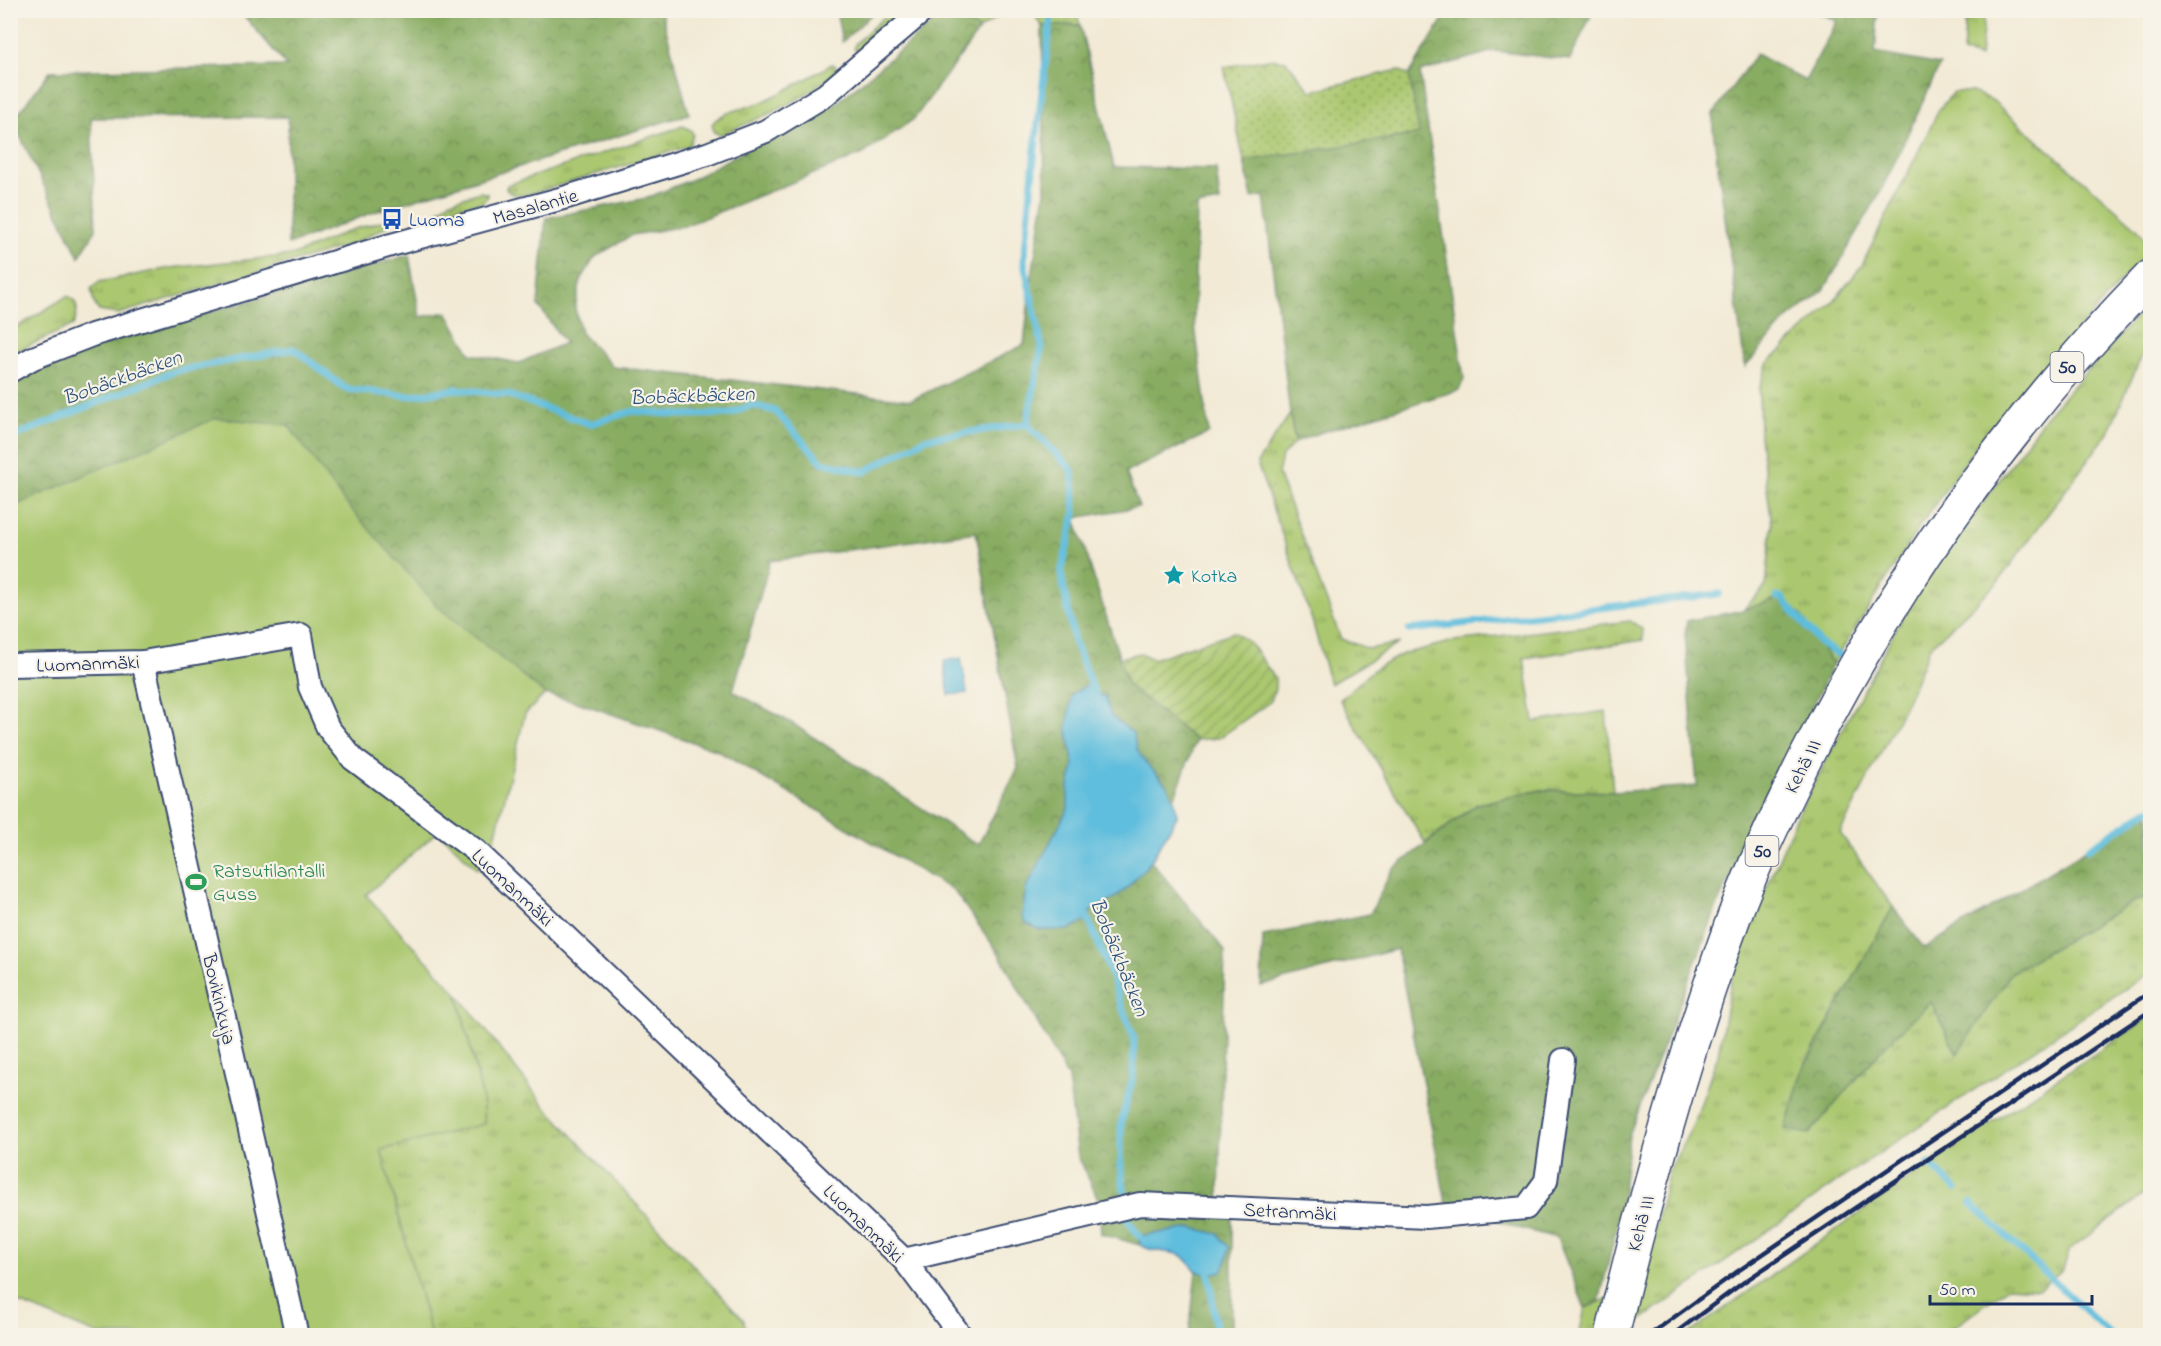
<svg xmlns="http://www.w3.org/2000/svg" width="2161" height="1346" font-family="'Indie Flower',sans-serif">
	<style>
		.grass { fill: url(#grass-tufts); stroke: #637c66; stroke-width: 1.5 }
		.forest { fill: url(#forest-crowns); stroke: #526e60; stroke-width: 1.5; fill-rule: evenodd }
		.park { fill: url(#park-dots); stroke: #637c66; stroke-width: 1.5 }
		.garden { fill: url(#garden-furrows); stroke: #637c66; stroke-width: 1.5 }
		.pitch { fill: #abc86f; stroke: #637c66; stroke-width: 1.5 }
		.water { fill: #5fbddd; stroke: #3d769e; stroke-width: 1.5 }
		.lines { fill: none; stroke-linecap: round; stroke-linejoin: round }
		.stream { stroke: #5fbddd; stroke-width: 7 }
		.minor-casing { stroke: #3b4b70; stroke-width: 26 }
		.highway-casing { stroke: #3b4b70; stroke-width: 36 }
		.minor { stroke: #fff; stroke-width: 22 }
		.highway { stroke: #fff; stroke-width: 33 }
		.rail { stroke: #1b2f5e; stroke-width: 4.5 }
		.labels { text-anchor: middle; stroke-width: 4.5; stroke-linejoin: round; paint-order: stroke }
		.shield { fill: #f7f3e8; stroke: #5d6a87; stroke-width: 1.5 }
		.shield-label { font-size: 18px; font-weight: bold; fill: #1b2f5e }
		.street-label { font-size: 20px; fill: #1b2f5e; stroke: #f7f3e8 }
		.transit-label { font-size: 20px; fill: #164399; stroke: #f7f3e8; text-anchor: start }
		.culture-label { font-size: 20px; fill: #0d838f; stroke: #f7f3e8; text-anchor: start }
		.leisure-label { font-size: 20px; fill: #27864d; stroke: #f7f3e8; text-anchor: start }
		.water-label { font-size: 21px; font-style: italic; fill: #2c527e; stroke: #f7f3e8 }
	</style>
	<defs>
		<pattern id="grass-tufts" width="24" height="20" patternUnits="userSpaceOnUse" patternTransform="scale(1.5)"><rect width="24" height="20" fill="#abc86f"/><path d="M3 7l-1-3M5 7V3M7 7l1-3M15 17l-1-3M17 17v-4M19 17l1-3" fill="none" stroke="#8aa35e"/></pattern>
		<pattern id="forest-crowns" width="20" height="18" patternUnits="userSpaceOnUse" patternTransform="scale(1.5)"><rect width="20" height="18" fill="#88ac62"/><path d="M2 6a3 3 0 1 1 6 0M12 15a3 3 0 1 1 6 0" fill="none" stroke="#6e8c54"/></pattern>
		<pattern id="park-dots" width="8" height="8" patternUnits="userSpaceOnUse" patternTransform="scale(1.5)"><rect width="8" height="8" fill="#abc86f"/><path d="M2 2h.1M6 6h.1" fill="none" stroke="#8aa35e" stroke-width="1.8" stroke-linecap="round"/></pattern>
		<pattern id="garden-furrows" width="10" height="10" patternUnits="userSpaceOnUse" patternTransform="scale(1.5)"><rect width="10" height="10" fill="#abc86f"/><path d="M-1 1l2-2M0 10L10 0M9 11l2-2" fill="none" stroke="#8aa35e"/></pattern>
	</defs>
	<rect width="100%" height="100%" fill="#f7f3e8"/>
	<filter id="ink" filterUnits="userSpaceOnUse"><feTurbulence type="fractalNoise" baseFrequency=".0167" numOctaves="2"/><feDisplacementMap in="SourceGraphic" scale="12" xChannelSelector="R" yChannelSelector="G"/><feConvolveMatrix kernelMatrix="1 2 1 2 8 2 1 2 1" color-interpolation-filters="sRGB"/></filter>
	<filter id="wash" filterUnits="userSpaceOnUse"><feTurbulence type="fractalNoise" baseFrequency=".008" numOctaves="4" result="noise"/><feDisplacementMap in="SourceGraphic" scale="24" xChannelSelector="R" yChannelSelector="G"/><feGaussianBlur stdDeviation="1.35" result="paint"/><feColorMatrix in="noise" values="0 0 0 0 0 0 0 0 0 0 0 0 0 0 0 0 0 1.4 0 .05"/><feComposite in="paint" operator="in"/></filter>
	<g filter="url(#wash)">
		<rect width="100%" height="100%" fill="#f2ead5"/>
		<!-- grass -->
		<g class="grass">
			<path d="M890,11H908L865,52H858L854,48L855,44Z"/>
			<path d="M946,11H1008L980,29L943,14Z"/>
			<path d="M1029,11H1076L1080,25L1042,26L1036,17Z"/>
			<path d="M1966,11H1985L1980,57L1963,53Z"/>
			<path d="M832,64L836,66V71C805,101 760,118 720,135L714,132L712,124C723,110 746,109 762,102C786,91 809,78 832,64Z"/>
			<path d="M1953,92H1972L1992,100L2137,228L2145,239L2147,252L1979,442L1921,524L1833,664L1801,615L1743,610L1766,586L1772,524L1760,437L1759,390L1767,364L1832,303L1861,267L1939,110Z"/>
			<path d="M683,126L691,130L693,134L689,146L537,192C526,194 514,199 506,189L507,185Z"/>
			<path d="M480,192L487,194L488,196L483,202L437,211L451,201Z"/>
			<path d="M383,221L386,222L387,226L353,244L118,314L99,311L94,303L91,289L99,282L170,268L294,255L351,230Z"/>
			<path d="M67,296C80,301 78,314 73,325L11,354V331Z"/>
			<path d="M2150,302V344L2144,351L2108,433L1997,583L1930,647L1907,701L1840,833L1893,907L1802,1070L1886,1045L1931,1002L1957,1054L2011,973L2132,902L2150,898V972L1844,1177L1620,1335L1579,1336L1585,1308L1642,1284L1669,1171L1694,1123L1718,1055L1734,965L1797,816L1909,604L2046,416Z"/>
			<path d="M1290,414L1295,442L1282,456L1278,474L1341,639L1369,649L1399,643L1330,684L1312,620L1257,463Z"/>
			<path d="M1631,621L1642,629L1643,640L1524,658L1534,722L1606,711L1613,792L1541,790L1477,804L1425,843L1340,700L1373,670L1403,654L1454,641Z"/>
			<path d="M457,993L544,1105L744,1320L747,1335H431L380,1150L484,1123L482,1096Z"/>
			<path d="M2150,1017V1190L2070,1249L2063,1269L2039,1289L2008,1287L1944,1335H1687L1929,1164Z"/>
		</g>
		<!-- forest -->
		<g class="forest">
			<path d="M239,10L661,11L689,114L374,212L288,245V117L91,118L96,230L79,257L13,122L11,123V120L13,121L50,71L287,66Z"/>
			<path d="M836,10H875V11L842,42Z"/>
			<path d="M1465,10L1593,11L1570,60L1494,51L1420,72L1464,379L1459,390L1319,433L1295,442L1290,414L1264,196L1252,198L1244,161L1418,134L1409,75L1445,16Z"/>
			<path d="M1815,11H1878L1875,53L1940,65L1881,191L1824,290L1785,321L1745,367L1713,129V114L1756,54L1805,81L1837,21Z"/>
			<path d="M943,14L980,29L914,119L863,154L684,226L632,235L595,257L581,280L575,308L581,333L613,367L911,400L1024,345L1030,289L1045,192L1042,26L1080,25L1114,167L1216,169L1220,202L1197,206L1194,318L1209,433L1126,472L1139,507L1075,518L1128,685L1196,740L1174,799L1177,816L1151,861L1225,951L1219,1195L1232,1217V1335H1189L1196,1271L1209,1274L1221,1271L1139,1236L1140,1245L1101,1234L1099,1201L1078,1156L1068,1078L998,952L954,891L718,751L580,703L545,694L438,608L342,500L288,425L11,508V383L31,370L141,332L409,255L420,317L447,312L471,354L519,363L565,343L538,305L546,218L647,198L695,178L743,151L833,106ZM976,532L1018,768L978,845L790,722L733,691L770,561Z"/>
			<path d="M1781,597L1801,615L1833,664L1719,901L1629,1135L1621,1209L1599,1302L1585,1308L1557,1238L1515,1227L1446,1203L1397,949L1261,986L1263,936L1370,914L1392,870L1477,804L1541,790L1613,792L1697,786L1685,634L1687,621L1743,610Z"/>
			<path d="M2150,809V898L2132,902L2011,973L1957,1054L1931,1002L1886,1045L1809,1134L1785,1129L1802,1071L1893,907L1924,948L2088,849Z"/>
		</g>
		<!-- park -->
		<path class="park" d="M1269,59L1286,61L1311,91L1398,70L1409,75L1419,134L1244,161L1224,67Z"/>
		<!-- garden -->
		<path class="garden" d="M1234,632L1249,642L1275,678V689L1271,701L1219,738L1196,740L1128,685L1119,658L1140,653L1153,659Z"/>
		<!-- pitch -->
		<path class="pitch" d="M216,418L288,425L343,500L438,607L545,694L525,714L490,858L477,869L438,831L366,895L457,993L482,1096L484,1124L381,1150L431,1335H99L11,1300L10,508Z"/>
		<!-- water -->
		<g class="water">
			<path d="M961,658L967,693L949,695L944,661Z"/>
			<path d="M1090,683L1095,695L1105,696L1111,716L1133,733L1137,750L1146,763L1166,784L1174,799L1177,816L1151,861L1127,888L1109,902L1091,910L1088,919L1069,930H1040L1026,923L1022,916L1026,889L1068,808V790L1074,766L1067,728L1072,694Z"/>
			<path d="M1192,1228L1218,1234L1229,1247L1227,1260L1222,1271C1188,1281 1196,1259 1177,1254C1164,1251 1152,1252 1140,1245L1139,1236Z"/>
		</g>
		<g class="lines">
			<!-- stream -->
			<g class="stream">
				<path d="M1027,424L1042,347L1024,262L1035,149L1052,10"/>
				<path d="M10,438L175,371L294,349L346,389L408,396L457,389L509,395L590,424L633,411L680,415L730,414L752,405L775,411L822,462L864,472L927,438L1027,424L1072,470L1075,513L1061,573L1074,641L1099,704"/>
				<path d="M1777,597H1781L1821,644L1839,655"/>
				<path d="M1409,630L1719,594"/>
				<path d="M2088,849L2150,809"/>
				<path d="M1085,912L1109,968L1120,1002L1134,1038L1133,1077L1121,1123V1166L1124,1190"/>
				<path d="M1929,1164L1956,1189"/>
				<path d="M1971,1203L2112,1336"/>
				<path d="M1128,1220L1139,1236"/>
				<path d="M1209,1274L1217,1336"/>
			</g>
		</g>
	</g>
	<g filter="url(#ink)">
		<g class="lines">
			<defs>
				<g id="minor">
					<path d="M10,371L33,358L92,335L391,245L567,197L707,154L766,131L825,95L924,10"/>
					<path d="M143,662L297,1336"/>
					<path d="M10,665L143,662L301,635L310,687L328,728L353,759L476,851L904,1260L961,1336"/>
					<path d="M904,1260L1140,1204L1426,1217L1526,1208L1546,1181L1563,1060"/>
				</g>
				<path id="highway" d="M1612,1336C1625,1278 1640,1222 1656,1165C1679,1082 1704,999 1734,917C1754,863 1780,809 1806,757C1896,581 2012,419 2150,277"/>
			</defs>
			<!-- minor casing -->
			<use href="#minor" class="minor-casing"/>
			<!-- highway casing -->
			<use href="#highway" class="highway-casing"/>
			<!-- minor -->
			<use href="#minor" class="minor"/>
			<!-- highway -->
			<use href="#highway" class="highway"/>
			<!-- rail -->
			<g class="rail">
				<path d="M1648,1336L1738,1271L2150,992"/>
				<path d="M1671,1336L1744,1282L2150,1011"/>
			</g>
		</g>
	</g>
	<!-- icons -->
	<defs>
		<symbol id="bus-bare" viewBox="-9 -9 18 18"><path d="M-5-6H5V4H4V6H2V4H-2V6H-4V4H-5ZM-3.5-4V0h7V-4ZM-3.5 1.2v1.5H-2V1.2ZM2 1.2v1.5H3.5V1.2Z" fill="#1a4fb4" stroke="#f7f3e8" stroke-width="2.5" paint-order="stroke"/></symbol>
		<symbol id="sight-bare" viewBox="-9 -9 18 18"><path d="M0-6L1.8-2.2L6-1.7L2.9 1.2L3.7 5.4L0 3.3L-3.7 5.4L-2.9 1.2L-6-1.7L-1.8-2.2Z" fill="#0f9aa8" stroke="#f7f3e8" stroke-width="2.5" paint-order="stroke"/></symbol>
		<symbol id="stadium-bare" viewBox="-9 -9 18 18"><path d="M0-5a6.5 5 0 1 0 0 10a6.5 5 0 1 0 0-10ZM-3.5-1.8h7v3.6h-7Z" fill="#2e9e5b" stroke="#f7f3e8" stroke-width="2.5" paint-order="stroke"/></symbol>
	</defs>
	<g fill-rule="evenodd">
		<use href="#bus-bare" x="377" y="204" width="30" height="30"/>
		<use href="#sight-bare" x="1159" y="560" width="30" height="30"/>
		<use href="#stadium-bare" x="181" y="867" width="30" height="30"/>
	</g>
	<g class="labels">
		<!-- shield labels -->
		<g class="shield">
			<rect x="2050.5" y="352" width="33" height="30" rx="4.5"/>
			<rect x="1745.5" y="836" width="33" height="30" rx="4.5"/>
		</g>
		<g class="shield-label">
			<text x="2067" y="373">50</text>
			<text x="1762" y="857">50</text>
		</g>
		<!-- street labels -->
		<g class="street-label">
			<text transform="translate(535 206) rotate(-16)" y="7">Masalantie</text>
			<text transform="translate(88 663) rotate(-2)" y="7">Luomanmäki</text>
			<text transform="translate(1802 766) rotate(-63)" y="7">Kehä III</text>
			<text transform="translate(513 887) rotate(43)" y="7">Luomanmäki</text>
			<text transform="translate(220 999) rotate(77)" y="7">Bovikinkuja</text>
			<text transform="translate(1290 1211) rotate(3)" y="7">Setranmäki</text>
			<text transform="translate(864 1223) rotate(44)" y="7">Luomanmäki</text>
			<text transform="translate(1640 1223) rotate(-75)" y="7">Kehä III</text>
		</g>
		<!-- transit labels -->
		<g class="transit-label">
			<text x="409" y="226">Luoma</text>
		</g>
		<!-- culture labels -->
		<g class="culture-label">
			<text x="1191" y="582">Kotka</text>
		</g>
		<!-- leisure labels -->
		<g class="leisure-label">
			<text x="213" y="877">Ratsutilantalli<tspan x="213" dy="23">Guss</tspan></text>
		</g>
		<!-- water labels -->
		<g class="water-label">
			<text transform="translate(122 377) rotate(-20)" y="7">Bobäckbäcken</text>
			<text transform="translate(692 395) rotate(-2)" y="7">Bobäckbäcken</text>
			<text transform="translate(1120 957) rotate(68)" y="7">Bobäckbäcken</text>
		</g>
	</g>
	<!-- margin -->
	<rect width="2161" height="1346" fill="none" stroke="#f7f3e8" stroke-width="36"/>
	<!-- scale -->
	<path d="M1930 1295v9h162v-9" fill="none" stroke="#1b2f5e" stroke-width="3"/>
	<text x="1939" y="1295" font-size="18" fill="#1b2f5e" stroke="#f7f3e8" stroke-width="4.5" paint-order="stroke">50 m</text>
</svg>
